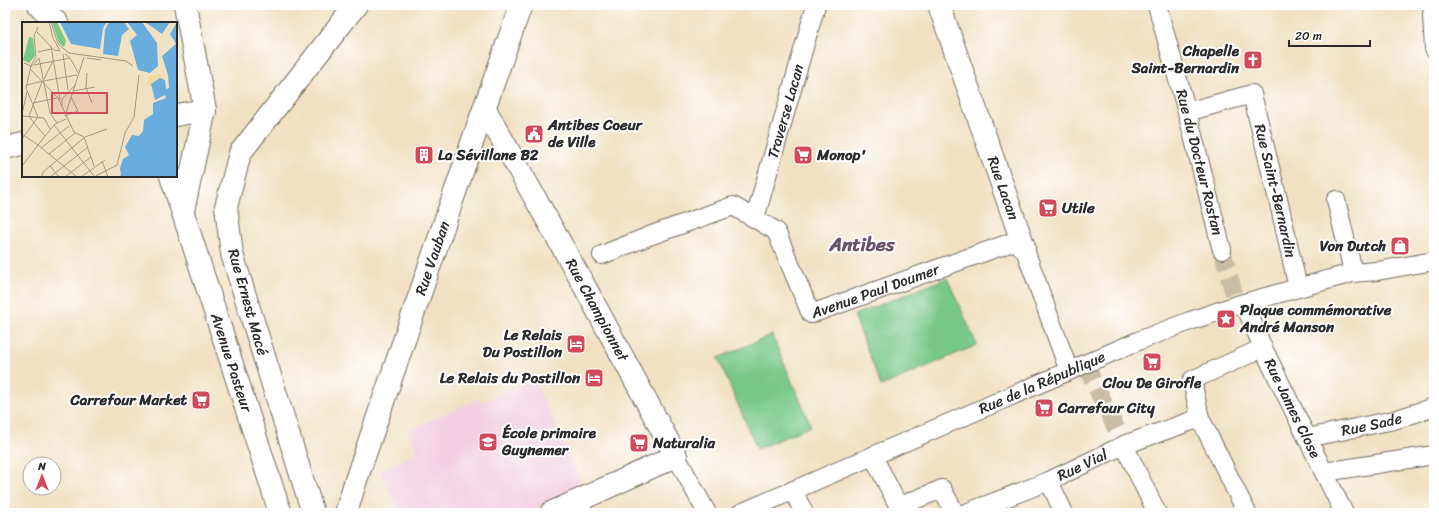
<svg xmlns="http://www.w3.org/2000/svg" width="1439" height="518" font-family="Sriracha,sans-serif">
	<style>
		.built { fill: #f2cfe1 }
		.green { fill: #78c889; stroke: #527a5a }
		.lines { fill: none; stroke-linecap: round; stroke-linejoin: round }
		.pedestrian-tunnel { stroke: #c9bda5; stroke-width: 18; stroke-dasharray: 18 9; stroke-linecap: butt }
		.pedestrian-casing { stroke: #706b60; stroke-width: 20 }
		.minor-casing { stroke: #706b60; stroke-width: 24 }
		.pedestrian { stroke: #fff; stroke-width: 18 }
		.minor { stroke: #fff; stroke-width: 22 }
		.labels { text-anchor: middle; stroke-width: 4; stroke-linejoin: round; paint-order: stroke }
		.poi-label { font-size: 15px; font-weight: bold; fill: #2b2b2b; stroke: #fff; text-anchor: start }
		.street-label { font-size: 15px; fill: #2b2b2b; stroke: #fff }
		.district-label { font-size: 19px; font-weight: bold; fill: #6a5367; stroke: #fff }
		.inset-road { fill: none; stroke: #a29886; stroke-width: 1 }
		.view { fill: #d1495b; fill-opacity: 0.15; stroke: #d1495b; stroke-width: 2 }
		.inset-edge { fill: none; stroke: #2b2b2b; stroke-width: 2 }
	</style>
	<rect width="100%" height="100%" fill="#fff"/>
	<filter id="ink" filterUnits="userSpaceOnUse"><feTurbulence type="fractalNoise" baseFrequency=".025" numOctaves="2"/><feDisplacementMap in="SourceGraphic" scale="8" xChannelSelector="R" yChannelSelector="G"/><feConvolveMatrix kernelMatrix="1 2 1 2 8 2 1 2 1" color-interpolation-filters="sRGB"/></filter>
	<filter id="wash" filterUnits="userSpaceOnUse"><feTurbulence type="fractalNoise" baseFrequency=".012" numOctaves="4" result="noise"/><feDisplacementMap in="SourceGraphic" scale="16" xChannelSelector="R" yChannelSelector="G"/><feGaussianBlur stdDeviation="0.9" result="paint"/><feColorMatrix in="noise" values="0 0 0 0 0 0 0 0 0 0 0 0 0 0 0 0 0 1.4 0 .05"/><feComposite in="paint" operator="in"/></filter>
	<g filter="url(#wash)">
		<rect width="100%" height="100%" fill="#f1e1c3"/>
		<!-- built -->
		<path class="built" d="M534,379L583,486L524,513H400L380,471L417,453L408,430L480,398L483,402Z"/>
		<!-- green -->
		<g class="green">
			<path d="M947,278L977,345L881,386L854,315Z"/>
			<path d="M772,335L811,426L757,449L718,358Z"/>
		</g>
	</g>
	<g filter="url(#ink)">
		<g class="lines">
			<!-- pedestrian-tunnel -->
			<g class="pedestrian-tunnel">
				<path d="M1222,250L1234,294"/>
				<path d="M1085,364L1124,445"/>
			</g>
			<defs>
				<g id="pedestrian">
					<path id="s1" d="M1157,5L1187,112L1222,250"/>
					<path d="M1434,5L1432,15L1434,49"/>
					<path id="s2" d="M1187,112L1252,94L1281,212L1298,288"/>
					<path d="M1336,200L1351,263L1352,273"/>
					<path id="s3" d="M755,218L816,5"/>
					<path d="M1024,247L1069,371"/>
					<path id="s4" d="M602,255L649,236L733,206L776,231L811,314L1021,239"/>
					<path id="s5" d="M1244,303L1263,348L1344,513"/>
					<path id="s6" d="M1307,438L1394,420L1434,407"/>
					<path d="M1124,445L1157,513"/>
					<path d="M676,456L707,513"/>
					<path d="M873,456L902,513"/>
					<path d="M1324,473L1331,471L1434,455"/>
					<path d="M1049,481L1064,513"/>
					<path d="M793,490L804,513"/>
					<path d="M900,506L942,489L955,513"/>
					<path id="s7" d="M741,513L1138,341L1190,321L1237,305L1298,288L1352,273L1377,271L1434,261"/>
					<path id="s8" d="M966,513L1049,481L1124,445L1200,418"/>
					<path d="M1247,513L1200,418L1192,380L1263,348"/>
				</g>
				<g id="minor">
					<path d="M39,5L57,23"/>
					<path id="s9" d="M939,5L1024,247"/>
					<path id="s10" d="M485,109L580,278L676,456L551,513"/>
					<path d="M176,115L205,110"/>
					<path d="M5,148L23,144"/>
					<path id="s11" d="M171,176L277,503L281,513"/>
					<path d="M183,211L205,110L185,5"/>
					<path d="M313,513L232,254L226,207L240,153L356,5"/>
					<path id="s12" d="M346,513L354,486L474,137L521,5"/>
				</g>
			</defs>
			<!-- pedestrian casing -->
			<use href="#pedestrian" class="pedestrian-casing"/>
			<!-- minor casing -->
			<use href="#minor" class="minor-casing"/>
			<!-- pedestrian -->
			<use href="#pedestrian" class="pedestrian"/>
			<!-- minor -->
			<use href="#minor" class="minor"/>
		</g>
	</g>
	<!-- icons -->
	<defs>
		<symbol id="church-square" viewBox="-11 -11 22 22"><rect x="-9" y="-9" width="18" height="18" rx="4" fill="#d1495b" stroke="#fff"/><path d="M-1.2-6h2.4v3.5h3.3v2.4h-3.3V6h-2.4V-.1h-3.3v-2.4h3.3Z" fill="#fff"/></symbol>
		<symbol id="civic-square" viewBox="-11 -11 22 22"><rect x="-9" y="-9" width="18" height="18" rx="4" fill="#d1495b" stroke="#fff"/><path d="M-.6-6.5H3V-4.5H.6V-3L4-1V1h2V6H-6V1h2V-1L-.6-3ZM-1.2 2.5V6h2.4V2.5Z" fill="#fff"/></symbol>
		<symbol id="building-square" viewBox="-11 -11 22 22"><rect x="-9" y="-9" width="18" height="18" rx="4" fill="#d1495b" stroke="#fff"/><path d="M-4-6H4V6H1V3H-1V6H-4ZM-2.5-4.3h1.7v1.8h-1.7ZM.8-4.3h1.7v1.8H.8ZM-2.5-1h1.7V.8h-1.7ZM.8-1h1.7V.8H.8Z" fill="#fff"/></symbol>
		<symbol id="supermarket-square" viewBox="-11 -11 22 22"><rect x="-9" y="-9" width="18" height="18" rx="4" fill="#d1495b" stroke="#fff"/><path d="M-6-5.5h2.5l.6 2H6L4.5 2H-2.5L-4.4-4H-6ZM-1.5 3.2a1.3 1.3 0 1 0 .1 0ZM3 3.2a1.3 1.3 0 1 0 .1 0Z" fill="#fff"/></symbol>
		<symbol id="shop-square" viewBox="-11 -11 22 22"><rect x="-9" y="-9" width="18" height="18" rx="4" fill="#d1495b" stroke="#fff"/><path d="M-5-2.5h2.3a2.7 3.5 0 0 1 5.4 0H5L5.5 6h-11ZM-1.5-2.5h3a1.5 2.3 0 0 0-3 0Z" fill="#fff"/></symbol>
		<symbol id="sight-square" viewBox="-11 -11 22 22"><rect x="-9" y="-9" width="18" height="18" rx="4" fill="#d1495b" stroke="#fff"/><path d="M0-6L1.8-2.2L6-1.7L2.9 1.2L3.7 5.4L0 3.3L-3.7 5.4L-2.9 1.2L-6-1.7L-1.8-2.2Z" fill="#fff"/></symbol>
		<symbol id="hotel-square" viewBox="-11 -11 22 22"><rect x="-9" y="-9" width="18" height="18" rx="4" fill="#d1495b" stroke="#fff"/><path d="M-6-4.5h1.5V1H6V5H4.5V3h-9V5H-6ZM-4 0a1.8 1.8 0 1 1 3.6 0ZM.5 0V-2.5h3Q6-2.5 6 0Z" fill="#fff"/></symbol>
		<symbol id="school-square" viewBox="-11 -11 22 22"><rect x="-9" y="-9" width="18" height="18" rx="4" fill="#d1495b" stroke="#fff"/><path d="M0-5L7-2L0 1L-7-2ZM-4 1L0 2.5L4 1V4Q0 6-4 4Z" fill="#fff"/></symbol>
	</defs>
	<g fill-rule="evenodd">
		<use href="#church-square" x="1242" y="49" width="22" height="22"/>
		<use href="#civic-square" x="523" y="123" width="22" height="22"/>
		<use href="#building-square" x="413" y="144" width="22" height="22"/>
		<use href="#supermarket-square" x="792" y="144" width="22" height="22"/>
		<use href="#supermarket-square" x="1037" y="197" width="22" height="22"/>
		<use href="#shop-square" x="1389" y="235" width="22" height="22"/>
		<use href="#sight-square" x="1215" y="308" width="22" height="22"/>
		<use href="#hotel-square" x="565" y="333" width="22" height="22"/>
		<use href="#supermarket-square" x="1141" y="351" width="22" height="22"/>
		<use href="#hotel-square" x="583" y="367" width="22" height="22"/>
		<use href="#supermarket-square" x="190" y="389" width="22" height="22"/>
		<use href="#supermarket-square" x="1033" y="397" width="22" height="22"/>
		<use href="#school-square" x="477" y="431" width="22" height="22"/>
		<use href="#supermarket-square" x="628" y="432" width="22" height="22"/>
	</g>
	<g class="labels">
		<!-- poi labels -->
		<g class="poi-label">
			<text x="1239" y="56" text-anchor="end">Chapelle<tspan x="1239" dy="17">Saint-Bernardin</tspan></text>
			<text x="548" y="130">Antibes Coeur<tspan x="548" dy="17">de Ville</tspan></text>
			<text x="438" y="160">La Sévillane B2</text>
			<text x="817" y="160">Monop'</text>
			<text x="1062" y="213">Utile</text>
			<text x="1386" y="251" text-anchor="end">Von Dutch</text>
			<text x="1240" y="315">Plaque commémorative<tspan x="1240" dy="17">André Manson</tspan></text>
			<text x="562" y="340" text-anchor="end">Le Relais<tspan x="562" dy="17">Du Postillon</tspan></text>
			<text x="580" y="383" text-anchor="end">Le Relais du Postillon</text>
			<text x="1152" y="388" text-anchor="middle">Clou De Girofle</text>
			<text x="187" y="405" text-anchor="end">Carrefour Market</text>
			<text x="1058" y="413">Carrefour City</text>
			<text x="502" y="438">École primaire<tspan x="502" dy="17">Guynemer</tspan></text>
			<text x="653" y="448">Naturalia</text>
		</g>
		<!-- street labels -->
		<g class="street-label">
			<text dy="5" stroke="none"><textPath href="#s3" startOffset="111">Traverse Lacan</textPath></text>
			<text dy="5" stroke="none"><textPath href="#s1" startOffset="163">Rue du Docteur Rostan</textPath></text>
			<text dy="5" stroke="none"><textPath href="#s9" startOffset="194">Rue Lacan</textPath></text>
			<text dy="5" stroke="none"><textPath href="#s2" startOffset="167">Rue Saint-Bernardin</textPath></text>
			<text dy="5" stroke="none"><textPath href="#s12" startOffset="269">Rue Vauban</textPath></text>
			<text dy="5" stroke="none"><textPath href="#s4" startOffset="348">Avenue Paul Doumer</textPath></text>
			<text transform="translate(248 302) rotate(74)" y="5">Rue Ernest Macé</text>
			<text dy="5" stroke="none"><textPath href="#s10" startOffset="230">Rue Championnet</textPath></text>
			<text dy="5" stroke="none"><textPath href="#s11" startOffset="196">Avenue Pasteur</textPath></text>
			<text dy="5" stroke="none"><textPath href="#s7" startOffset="328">Rue de la République</textPath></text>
			<text dy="5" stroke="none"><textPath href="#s5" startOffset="116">Rue James Close</textPath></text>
			<text dy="5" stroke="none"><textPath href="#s6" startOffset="66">Rue Sade</textPath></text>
			<text dy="5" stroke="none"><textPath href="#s8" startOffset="126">Rue Vial</textPath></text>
		</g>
		<!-- district labels -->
		<g class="district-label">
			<text x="862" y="251">Antibes</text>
		</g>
	</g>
	<!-- overview -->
	<g transform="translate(22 22)">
		<rect width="155" height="155" fill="#f1e1c3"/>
		<path d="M30,0H35L44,19L42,25L37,21ZM7,15L11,16L13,34L7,41L1,38Z" fill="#78c889"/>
		<path d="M138,52L143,58L141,57L127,65L125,63L127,54Z" fill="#eeda9e"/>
		<path d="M38,0H85L81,6L78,27L49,22ZM87,0H102L107,7L100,13L96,34L81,32L83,8ZM105,0H120L135,21L136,44L128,51L116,48L108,19L115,13ZM123,0H148L140,12ZM155,0V155H95L99,153L98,146L101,137L107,133L103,125L110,113L117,114L121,109L122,98L131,92V81L144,76L143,73L133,78L129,62L138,56L143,58L144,67L147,66L146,53L140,34L154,22L148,12Z" fill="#69addf"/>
		<path class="inset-road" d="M27,0L31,16L38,29M29,0L36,22L47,31L104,39L111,44M15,10L32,28L38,29M29,24L38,78M16,30L29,27M41,32L46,68M43,32L48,36L57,52L56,54M17,36L28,91L35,101M65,36L79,38M12,43L48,36M8,45L14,35L12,14L16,5M9,45L17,36M9,48L36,76L52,110L62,115M57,51L62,35M65,51L64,66L70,81M21,59L55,53M5,63L21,59L31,39M51,69L73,65M11,81L35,76M40,83V77L53,63M0,92L5,70M0,94L22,96M43,94L56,54M43,94L56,89L49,75M22,96L28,107M12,101L7,94L20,60M32,103L72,154M0,112L16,123M23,114L33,102L44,97M62,115L72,144M0,117L16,95L4,66L9,44L2,41M16,123L55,155M19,126L47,104M27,132L53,111M80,139L86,155M0,144L23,114L12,101M28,144L37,155M19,155L22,149L63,115L85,107M28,155L66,125M43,155L69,135M59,155L83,138M72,155L95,143L103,111L112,95L117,53"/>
		<path class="view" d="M30,71H85V91H30Z"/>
		<rect width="155" height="155" class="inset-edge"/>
	</g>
	<!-- margin -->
	<rect width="1439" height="518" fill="none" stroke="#fff" stroke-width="20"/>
	<!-- north arrow -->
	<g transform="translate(42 476)"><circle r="19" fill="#ffffff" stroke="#aaaaaa"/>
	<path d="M0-3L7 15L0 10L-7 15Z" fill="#d1495b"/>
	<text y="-6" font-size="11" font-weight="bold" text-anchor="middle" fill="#2b2b2b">N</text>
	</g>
	<!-- scale -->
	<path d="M1289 40v6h81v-6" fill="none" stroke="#2b2b2b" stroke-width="2"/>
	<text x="1295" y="40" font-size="12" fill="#2b2b2b" stroke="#ffffff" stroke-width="3" paint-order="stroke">20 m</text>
</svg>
